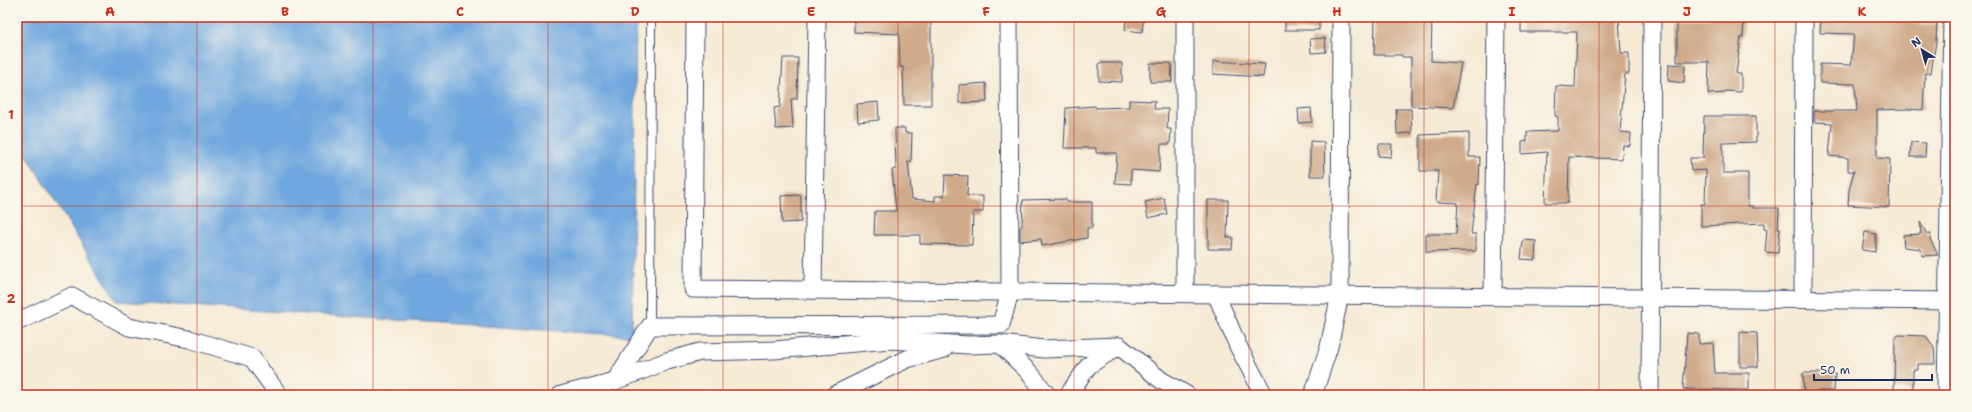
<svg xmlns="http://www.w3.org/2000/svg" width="1972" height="412" font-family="'Shantell Sans',sans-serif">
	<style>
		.water { fill: #6fa7de; stroke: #456b9e }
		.building { fill: #cfaa8b }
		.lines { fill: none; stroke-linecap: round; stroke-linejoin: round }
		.service-casing { stroke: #3c4b70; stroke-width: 10 }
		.minor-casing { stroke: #3c4b70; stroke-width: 19 }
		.path { stroke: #3c4b70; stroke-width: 2.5; stroke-dasharray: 1 3; stroke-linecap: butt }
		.service { stroke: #fff; stroke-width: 8 }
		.minor { stroke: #fff; stroke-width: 17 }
		.grid { fill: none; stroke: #c8321e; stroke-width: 1; stroke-opacity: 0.55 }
		.neatline { fill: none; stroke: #c8321e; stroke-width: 1.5 }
		.grid-label { font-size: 13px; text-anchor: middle; font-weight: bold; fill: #c8321e }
	</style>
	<rect width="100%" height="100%" fill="#fbf7ec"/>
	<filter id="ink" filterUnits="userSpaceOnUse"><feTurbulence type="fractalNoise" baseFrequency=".025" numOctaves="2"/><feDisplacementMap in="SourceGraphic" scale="8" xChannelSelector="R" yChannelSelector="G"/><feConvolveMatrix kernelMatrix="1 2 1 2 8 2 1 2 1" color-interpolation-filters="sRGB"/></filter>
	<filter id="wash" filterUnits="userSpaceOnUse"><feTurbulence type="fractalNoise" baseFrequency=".012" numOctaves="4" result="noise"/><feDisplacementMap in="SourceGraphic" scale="16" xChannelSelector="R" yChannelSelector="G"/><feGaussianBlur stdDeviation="0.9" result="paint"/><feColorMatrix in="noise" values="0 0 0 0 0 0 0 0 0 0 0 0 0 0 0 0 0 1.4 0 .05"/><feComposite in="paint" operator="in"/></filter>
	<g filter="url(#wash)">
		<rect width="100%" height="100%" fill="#f6ead5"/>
		<!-- water -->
		<path class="water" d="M17,17H636L632,336L117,301L17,140Z"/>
		<g id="blocks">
			<!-- building -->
			<g class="building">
				<path d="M854,17H931V105H904L903,67H900L899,34L854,32Z"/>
				<path d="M1126,17H1144L1142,32L1125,30Z"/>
				<rect x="1285" y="17" width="34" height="13"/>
				<path d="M1375,17H1432L1431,61L1461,63L1453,108L1411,106V57H1402V55H1374Z"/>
				<path d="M1521,17H1619L1621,53H1629V74H1625L1620,132L1631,133L1630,146L1623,145L1622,159L1569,157L1568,203H1545L1547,152L1522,154V142L1527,141V132L1558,131V117L1555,116L1556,86L1575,87L1577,32H1521Z"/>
				<path d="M1708,17H1744L1743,37H1741L1736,74H1741V92L1725,91V93L1708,94L1709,62H1677V19H1708Z"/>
				<path d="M1821,17H1899L1914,19L1913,24H1937L1936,42L1931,73H1925L1923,110L1908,109L1877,110V158L1890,159L1889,207L1848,205L1849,190L1854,171H1848V158L1829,156L1832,123L1814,122V111H1857L1855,84L1820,83V64L1851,65L1854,34L1820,33Z"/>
				<path d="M1325,38L1326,52L1311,53L1310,39Z"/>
				<path d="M783,58H798L797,99H791L793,128L776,129L774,108L780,107Z"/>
				<path d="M1213,61L1265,64L1263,77L1213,74Z"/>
				<path d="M1099,63H1122V82L1099,81Z"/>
				<path d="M1150,63H1171L1172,82H1150Z"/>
				<path d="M1669,64L1685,65L1684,83L1668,81Z"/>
				<path d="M986,83L987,102L959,103V85Z"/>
				<path d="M1129,100L1155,101L1154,109H1168L1167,129H1171L1170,144H1161L1159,172L1131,170V184L1115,183L1117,153H1096V148H1064L1066,108L1095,106L1096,108L1129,107Z"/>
				<path d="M878,102L879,120L858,122L857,104Z"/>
				<path d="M1311,108L1312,122L1299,123L1298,109Z"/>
				<path d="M1396,109H1411L1412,133L1397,134Z"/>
				<path d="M1704,116H1756V142L1723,143V173H1748V206H1753V208H1779L1778,228H1780L1778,253L1765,252L1767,230L1764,229V223L1701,226V204H1705L1706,170L1691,171L1690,158H1703Z"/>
				<path d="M895,128H905V133H912L911,162L908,161L912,199L935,201V196H944L945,175L968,176L967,196H983V212H973L972,245L920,244V235H874L875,211H896L892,170L896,169Z"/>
				<path d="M1469,133V157H1480L1479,185L1477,184L1471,234H1476V251L1426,252V234H1456L1458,203L1436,202L1438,171H1420V135Z"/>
				<path d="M1310,141L1324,142L1325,176H1310Z"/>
				<path d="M1911,142L1926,143L1925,157H1910Z"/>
				<path d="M1379,144H1392L1391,157L1378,156Z"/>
				<path d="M801,195V222L782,223L781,196Z"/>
				<path d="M1164,198L1167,214L1148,218L1145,202Z"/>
				<path d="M1066,199V202H1092V228H1087V238L1042,246L1041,239L1020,241V227L1022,226L1023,200Z"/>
				<path d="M1208,200H1228L1227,237H1233L1232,249H1208Z"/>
				<path d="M1920,222L1927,234H1931L1930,239L1938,255L1922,256L1921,249L1904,247L1903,235L1921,234Z"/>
				<path d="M1865,232L1876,234V252L1862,250Z"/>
				<path d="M1523,240L1536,241L1535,260L1521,259Z"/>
				<path d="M1740,332L1757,333L1758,367H1740Z"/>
				<path d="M1687,333L1699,334V344L1713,343L1715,373H1749V390L1683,389Z"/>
				<path d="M1899,335L1926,336L1934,347L1935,364H1918V370H1913V391L1894,390L1895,338Z"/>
				<path d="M1803,373H1827L1835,374L1834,391H1818V395H1804Z"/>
			</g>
		</g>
	</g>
	<g filter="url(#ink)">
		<use href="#blocks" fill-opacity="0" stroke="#3c4b70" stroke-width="1"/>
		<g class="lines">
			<defs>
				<path id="service" d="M650,326L651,17"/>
				<g id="minor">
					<path d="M695,17L693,289L1955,301"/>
					<path d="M1185,17V293"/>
					<path d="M813,290L817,17"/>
					<path d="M1216,294L1238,346L1264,395"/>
					<path d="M1493,296L1496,17"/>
					<path d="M1803,299L1804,17"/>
					<path d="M17,322L72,296L129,327L189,339L252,358L279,395"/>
					<path d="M1000,344L1030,373L1047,395"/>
					<path d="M615,381L667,361L700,352L774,350L890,340L968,345L1000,344L1044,349L1119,346L1161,380L1187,395"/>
					<path d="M561,395L615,381L650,326L1001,325L1010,292L1009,17"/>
					<path d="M834,395L907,359L944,349"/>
					<path d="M1068,395L1089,365L1119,346"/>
					<path d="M1313,395L1329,347L1340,295L1341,17"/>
					<path d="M1650,395L1652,17"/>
					<path d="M1946,395L1952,17"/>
				</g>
			</defs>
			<!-- service casing -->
			<use href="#service" class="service-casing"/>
			<!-- minor casing -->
			<use href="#minor" class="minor-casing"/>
			<!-- path -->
			<path class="path" d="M1145,388L1147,395"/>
			<!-- service -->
			<use href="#service" class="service"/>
			<!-- minor -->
			<use href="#minor" class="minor"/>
		</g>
	</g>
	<!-- grid -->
	<path class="grid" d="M197,17V395M373,17V395M548,17V395M723,17V395M898,17V395M1074,17V395M1249,17V395M1424,17V395M1599,17V395M1775,17V395M17,206H1955"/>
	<!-- margin -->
	<rect width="1972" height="412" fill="none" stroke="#fbf7ec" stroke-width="44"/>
	<!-- north arrow -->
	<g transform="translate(1922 50) rotate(323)" stroke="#fbf7ec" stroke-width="3" paint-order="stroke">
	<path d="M0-3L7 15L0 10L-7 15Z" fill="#1b2f5e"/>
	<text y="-6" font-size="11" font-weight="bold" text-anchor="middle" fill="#1b2f5e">N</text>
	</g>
	<!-- scale -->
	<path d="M1814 374v6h118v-6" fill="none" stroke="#1b2f5e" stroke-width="2"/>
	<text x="1820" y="374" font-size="12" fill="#1b2f5e" stroke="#fbf7ec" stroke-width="3" paint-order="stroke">50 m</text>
	<rect x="22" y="22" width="1928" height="368" class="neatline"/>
	<g class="grid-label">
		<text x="110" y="16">A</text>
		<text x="285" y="16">B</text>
		<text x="460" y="16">C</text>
		<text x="635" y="16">D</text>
		<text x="811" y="16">E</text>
		<text x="986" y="16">F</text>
		<text x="1161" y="16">G</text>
		<text x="1337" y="16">H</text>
		<text x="1512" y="16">I</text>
		<text x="1687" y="16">J</text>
		<text x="1862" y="16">K</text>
		<text x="11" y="119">1</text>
		<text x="11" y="303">2</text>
	</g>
</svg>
